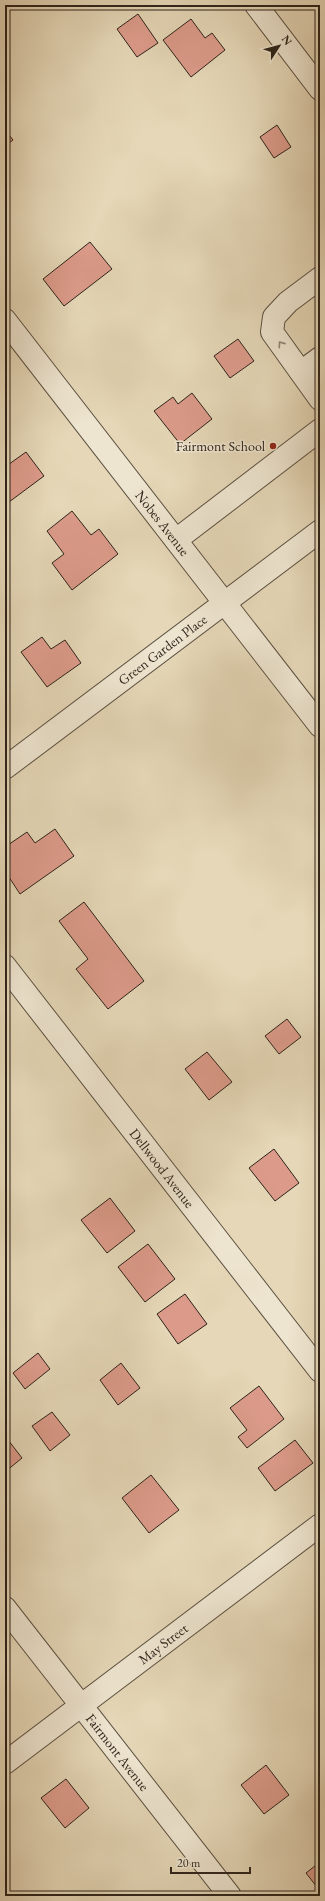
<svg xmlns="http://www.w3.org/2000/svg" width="325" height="1901" font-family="'EB Garamond',serif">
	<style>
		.building { fill: #dc9b8a; stroke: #2d231a }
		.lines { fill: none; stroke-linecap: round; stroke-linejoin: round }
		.minor-casing { stroke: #5b5041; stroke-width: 24 }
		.minor { stroke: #eee5d0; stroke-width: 22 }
		.oneway { stroke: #8e8475 }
		.poi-dot { fill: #8f2418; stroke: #eee5d0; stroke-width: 1.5 }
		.labels { text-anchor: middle; stroke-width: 3; stroke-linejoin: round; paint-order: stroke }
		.poi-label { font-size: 14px; fill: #2d231a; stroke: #eee5d0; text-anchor: end }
		.street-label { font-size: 14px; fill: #2d231a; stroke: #eee5d0 }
	</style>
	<rect width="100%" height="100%" fill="#e5d7b7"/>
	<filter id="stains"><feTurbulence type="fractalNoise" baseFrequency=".005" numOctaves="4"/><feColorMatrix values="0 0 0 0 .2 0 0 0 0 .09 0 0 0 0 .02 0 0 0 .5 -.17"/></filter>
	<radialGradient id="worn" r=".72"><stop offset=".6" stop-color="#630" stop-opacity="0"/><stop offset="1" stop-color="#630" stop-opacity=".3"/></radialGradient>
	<!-- building -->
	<g class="building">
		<path d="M138,14L158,43L137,57L117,29Z"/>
		<path d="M191,19L205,38L212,33L225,50L191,77L163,40Z"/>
		<path d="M277,125L291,147L274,158L260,137Z"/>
		<path d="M5,130L13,140L5,146Z"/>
		<path d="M90,242L112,269L64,306L43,279Z"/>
		<path d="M238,339L254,361L230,378L214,356Z"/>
		<path d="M192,393L212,419L180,444L154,411L173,397L178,404Z"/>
		<path d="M26,452L44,476L9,502L5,497V467Z"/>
		<path d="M72,511L91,535L99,529L118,554L72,590L52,563L64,554L47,531Z"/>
		<path d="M42,637L51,649L65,640L81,663L47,687L21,652Z"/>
		<path d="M55,829L74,856L20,894L5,871V847L27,832L35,843Z"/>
		<path d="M84,902L144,981L108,1009L76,969L88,959L59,921Z"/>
		<path d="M287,1019L301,1037L279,1054L265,1036Z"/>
		<path d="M207,1052L232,1082L209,1100L185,1069Z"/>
		<path d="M274,1149L299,1183L275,1201L249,1168Z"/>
		<path d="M110,1198L135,1231L107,1253L81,1220Z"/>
		<path d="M148,1244L175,1279L145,1302L118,1267Z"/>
		<path d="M185,1294L207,1324L178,1344L157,1314Z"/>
		<path d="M38,1353L50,1369L25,1389L13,1373Z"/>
		<path d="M121,1363L140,1388L118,1405L100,1380Z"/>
		<path d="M259,1386L284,1419L247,1448L238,1437L247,1430L230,1408Z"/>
		<path d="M52,1412L70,1435L50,1451L32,1426Z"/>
		<path d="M5,1436L22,1458L5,1472Z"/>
		<path d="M295,1440L313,1463L275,1491L258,1468Z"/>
		<path d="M151,1475L179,1510L149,1533L122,1498Z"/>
		<path d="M266,1765L289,1795L264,1814L241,1785Z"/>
		<path d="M66,1779L89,1808L65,1828L41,1798Z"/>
		<path d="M320,1862V1891L306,1873Z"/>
	</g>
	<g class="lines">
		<defs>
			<g id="minor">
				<path d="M256,5L320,89"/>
				<path d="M320,278L288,302L274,317L272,332L320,399"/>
				<path id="s1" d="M5,320L320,726"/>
				<path d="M301,372L320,358"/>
				<path d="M176,540L320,430"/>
				<path id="s2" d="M5,768L320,531"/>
				<path id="s3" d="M5,966L320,1371"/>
				<path id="s4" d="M5,1608L230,1896"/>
				<path id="s5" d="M5,1763L320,1525"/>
			</g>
		</defs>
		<!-- minor casing -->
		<use href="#minor" class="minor-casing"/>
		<!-- minor -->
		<use href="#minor" class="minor"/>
	</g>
	<!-- one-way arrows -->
	<defs><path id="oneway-chevron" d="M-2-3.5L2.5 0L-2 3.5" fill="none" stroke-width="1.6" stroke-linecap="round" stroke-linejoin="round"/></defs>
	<use class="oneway" href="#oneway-chevron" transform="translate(281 344) rotate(-125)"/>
	<!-- markers -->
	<circle class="poi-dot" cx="273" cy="446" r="4"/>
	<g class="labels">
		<!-- poi labels -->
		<g class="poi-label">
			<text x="265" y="451">Fairmont School</text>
		</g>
		<!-- street labels -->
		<g class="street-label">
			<text dy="5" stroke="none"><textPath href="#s1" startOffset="257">Nobes Avenue</textPath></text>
			<text dy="5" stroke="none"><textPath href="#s2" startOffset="197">Green Garden Place</textPath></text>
			<text dy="5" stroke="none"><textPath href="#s3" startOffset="256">Dellwood Avenue</textPath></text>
			<text dy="5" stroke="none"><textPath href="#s5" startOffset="198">May Street</textPath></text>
			<text dy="5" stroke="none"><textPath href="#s4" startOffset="183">Fairmont Avenue</textPath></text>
		</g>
	</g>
	<!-- margin -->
	<rect width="325" height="1901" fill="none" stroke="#e5d7b7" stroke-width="20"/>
	<rect x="6" y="6" width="313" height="1889" fill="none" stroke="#2d231a" stroke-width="2"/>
	<rect x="10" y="10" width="305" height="1881" fill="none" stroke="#2d231a"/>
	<!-- north arrow -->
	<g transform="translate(279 46) rotate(54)" stroke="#eee5d0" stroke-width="3" paint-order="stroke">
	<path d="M0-3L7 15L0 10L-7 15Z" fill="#2d231a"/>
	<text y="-6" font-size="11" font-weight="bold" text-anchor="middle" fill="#2d231a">N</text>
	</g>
	<!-- scale -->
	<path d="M171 1867v6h79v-6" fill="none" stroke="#2d231a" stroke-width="2"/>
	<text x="177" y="1867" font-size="12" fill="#2d231a" stroke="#eee5d0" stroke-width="3" paint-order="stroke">20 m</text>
	<rect width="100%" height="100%" filter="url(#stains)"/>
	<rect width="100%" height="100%" fill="url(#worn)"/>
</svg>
